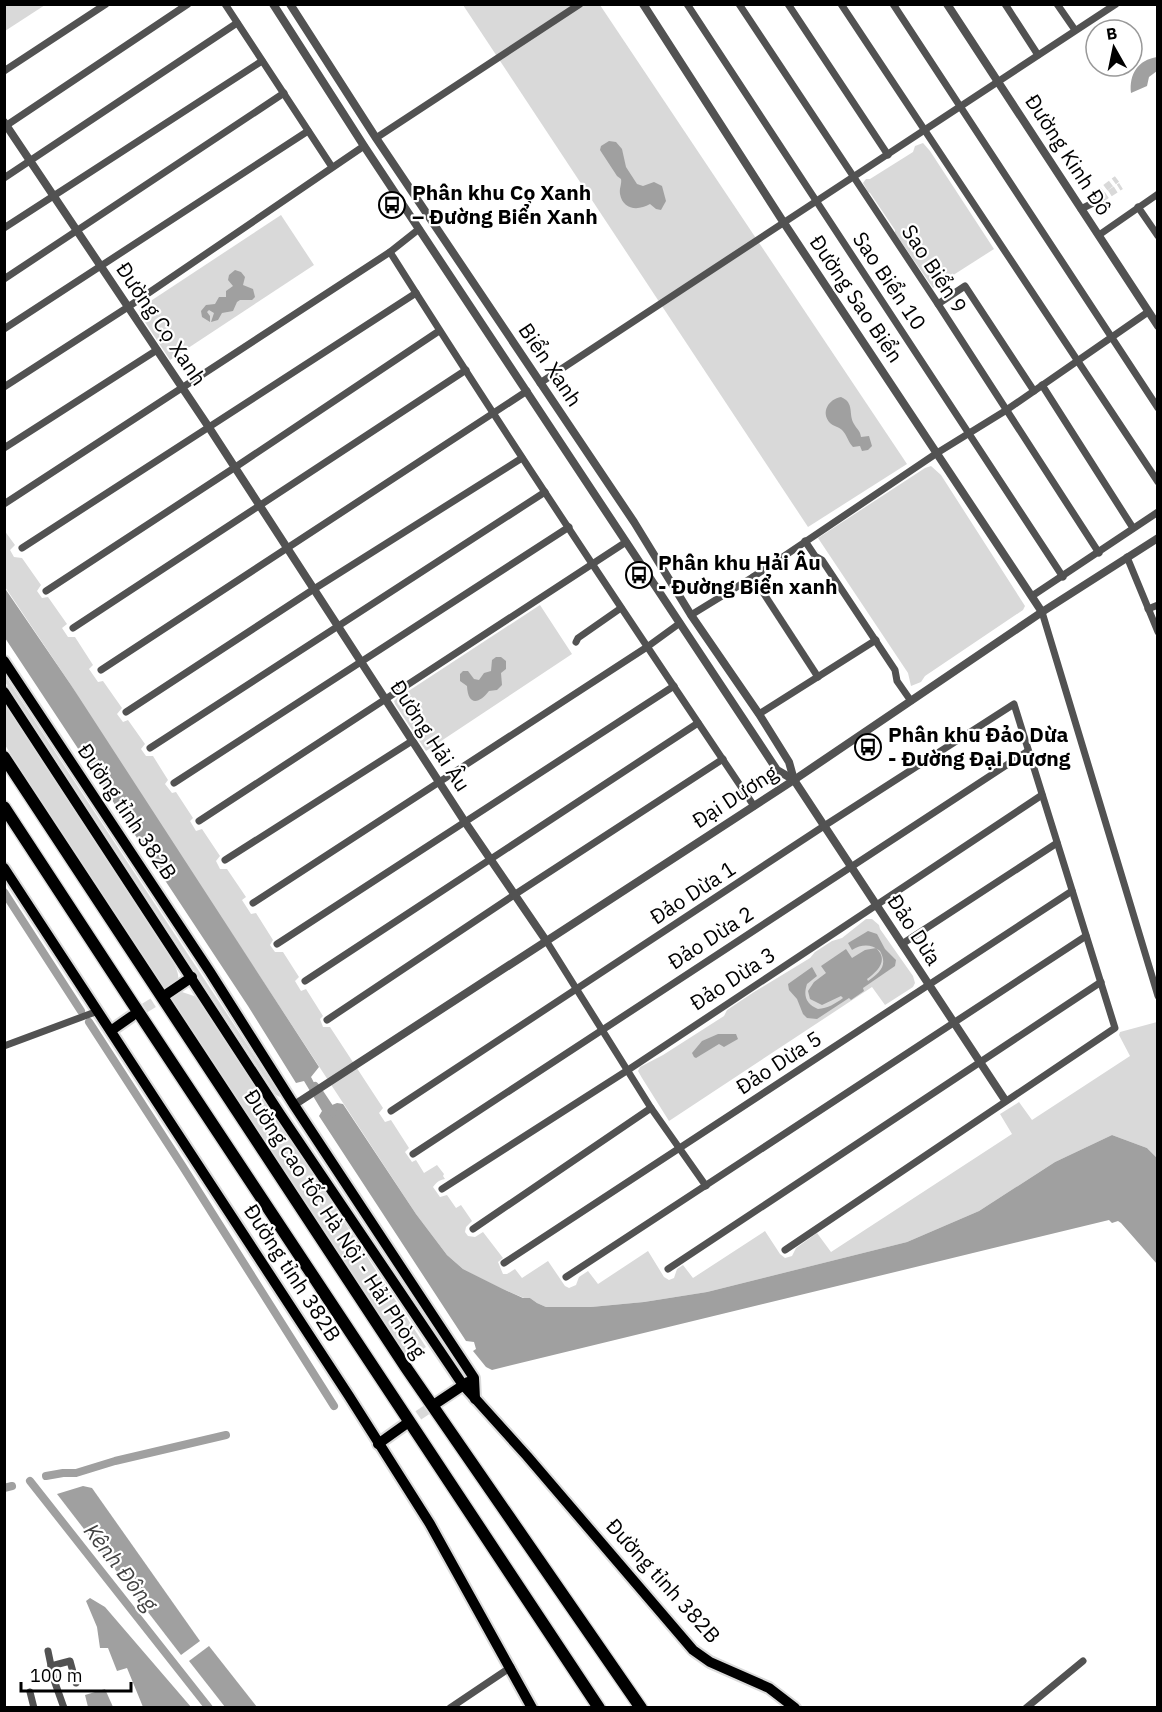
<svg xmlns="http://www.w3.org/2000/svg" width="1162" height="1712" font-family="'IBM Plex Sans',sans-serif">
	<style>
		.green { fill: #d9d9d9 }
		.water { fill: #a0a0a0 }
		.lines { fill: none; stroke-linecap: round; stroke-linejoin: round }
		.canal { stroke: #a0a0a0; stroke-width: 8 }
		.minor-tunnel { stroke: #d9d9d9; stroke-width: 7; stroke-dasharray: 7 3.5; stroke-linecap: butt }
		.primary-tunnel { stroke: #d9d9d9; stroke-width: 10; stroke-dasharray: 10 5; stroke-linecap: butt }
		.primary-casing { stroke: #dbdbdb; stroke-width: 14 }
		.motorway-casing { stroke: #dbdbdb; stroke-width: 15 }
		.minor { stroke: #525252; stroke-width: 7 }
		.tertiary { stroke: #525252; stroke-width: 8 }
		.primary { stroke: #000; stroke-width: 10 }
		.motorway { stroke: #000; stroke-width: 12 }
		.labels { text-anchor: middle; stroke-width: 4.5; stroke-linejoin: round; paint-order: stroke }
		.street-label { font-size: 21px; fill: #000; stroke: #fff }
		.poi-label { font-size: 21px; font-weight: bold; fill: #000; stroke: #fff; text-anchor: start }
		.water-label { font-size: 22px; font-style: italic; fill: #414141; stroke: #fff }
	</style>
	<rect width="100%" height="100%" fill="#fff"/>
	<!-- green -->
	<g class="green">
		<path d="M5,5H45L5,31Z"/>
		<path d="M463,5H600L907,464L808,527Z"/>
		<path d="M923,143L930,151L994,249L933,288L895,233V230L870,193L868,192L863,183L866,179H870L913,152L915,146Z"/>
		<path d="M281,215L314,265L170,360L139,313L140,308Z"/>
		<path d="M931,466L941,475L1025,606L1023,610L925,676L921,682L911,686L908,673L818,538L925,468Z"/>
		<path d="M4,530L15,545L10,550L14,557L22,558L41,585L37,591L42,598L48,597L67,624L62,628L68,637H75L93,665L89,669L98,682L103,681L122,708L117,714L123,722L128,720L145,744L141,749L146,756H153L168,780L165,784L172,793L176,792L193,818L190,821L196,831L202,829L220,856L216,861L220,869H227L246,897L242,900L251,914L256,913L273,940L270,945L275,952H283L299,977L295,981L301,991L306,989L323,1016L320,1019L323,1027H330L383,1108L379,1113L385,1122L391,1120L409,1148L405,1152L412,1162L416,1160L424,1173L437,1165L444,1174L443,1176L445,1179C439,1180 437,1182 433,1187L440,1197L447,1195L456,1208L461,1205L472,1221L466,1227L465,1232L468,1236L475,1237L483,1232L503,1258L498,1262L503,1274H507L515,1269L522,1278L548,1261L565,1286L569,1288L576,1285L579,1277L588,1271L598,1284L648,1251L664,1277L669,1280L674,1278L677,1269L683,1265L693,1278L765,1231L780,1254L785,1258L792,1256L796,1248L817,1233L831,1252L1012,1134L1000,1114L1019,1102L1032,1120L1130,1056L1119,1035L1120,1032L1157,1022V1158L1147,1148L1112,1135L1055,1162L979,1211L907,1242L707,1292L644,1302L591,1307H546L537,1303L530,1298H524L503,1289L463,1269L447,1255L416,1214L100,733L71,685L5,587Z"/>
		<path d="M540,605L572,654L426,751L395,704L394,701L402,693L407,692Z"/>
		<path d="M4,674L279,1093L280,1097L276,1095L5,682Z"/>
		<path d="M4,703L174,964C183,982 177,983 163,994L5,745Z"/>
		<path d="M866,919H872L879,925L880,929L913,976L915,983L913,987L885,1005L872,987L669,1121L642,1078L638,1071L640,1067L663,1055L724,1016L727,1010L754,992L810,958L815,952L832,941L842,938Z"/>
		<path d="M182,992L197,997L426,1347L404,1361L166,998Z"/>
	</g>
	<!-- water -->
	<g class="water">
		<path d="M1157,57V71L1149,77L1147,86L1131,93C1129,74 1138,60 1157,57Z"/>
		<path d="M609,141L616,142L622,149L626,167L637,184L643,186L654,182L662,186L666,201L661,210L656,209L650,204C638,211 623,210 620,194C619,188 622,184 621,179L617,176L600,150L601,146Z"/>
		<path d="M235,270L241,272L245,277L243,285L253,289L255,297L252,300H240L237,302L233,311L222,313L218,320L211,322L214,313L209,310L207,312L210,316V322L202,317L201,311L206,305L215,304L219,297H226V291L233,286L228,280L229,275Z"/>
		<path d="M841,397C855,403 848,414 854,424C858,431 860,430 861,437L869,436L872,446L868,450L862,451L860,446L853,447C848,442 847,435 842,430C839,427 833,426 830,423C820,412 829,399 841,397Z"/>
		<path d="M4,587L71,685L319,1067L311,1077L327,1107L337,1103L343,1104L416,1214L447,1255L463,1269L503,1289L523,1298H530L537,1303L546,1307H591L644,1302L707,1292L907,1242L979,1211L1055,1162L1112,1135L1147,1148L1157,1158V1264L1121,1223L1118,1221L1112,1223L1109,1220L492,1370L486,1367L473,1351L476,1349L474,1342L466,1341L319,1116L322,1111L304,1081L296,1083L248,1006L5,638Z"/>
		<path d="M501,657L506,661V669L501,673L502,685L497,690L489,691C480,703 468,707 467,686L460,681V674L463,671H468L474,679L479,680L484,673L491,671L492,660L496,657Z"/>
		<path d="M868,931L877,934L885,949L896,960L895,966L863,988L864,991L851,1000L849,998L817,1019L807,1018L803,1014L797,999L789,990L788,984L812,967L817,976L807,984C803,996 806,1004 818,1009C828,1008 835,1004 843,998L841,996L822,1005L810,999L808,991L814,982L826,973L821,966L846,949L852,958L865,950L876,948C889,960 878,971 867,979L868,981C880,972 888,966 880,951C871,944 862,944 852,950L848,943Z"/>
		<path d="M718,1034H736L738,1039L724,1047L719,1044L696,1058L694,1057L692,1053L702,1041Z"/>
		<path d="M83,1486L92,1488L200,1641L181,1655L57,1494Z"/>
		<path d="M90,1598L105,1607L191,1707H143L127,1668L117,1671L108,1648H100L97,1627L86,1601Z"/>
		<path d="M209,1646L257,1707H225L189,1661Z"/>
		<path d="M105,1689L113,1707H88L85,1695Z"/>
	</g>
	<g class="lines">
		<!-- canal -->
		<g class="canal">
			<path d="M4,892L81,1011"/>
			<path d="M89,1022L183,1167L334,1406"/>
			<path d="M315,1086L333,1113"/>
			<path d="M46,1476L63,1473H76L115,1461L226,1435"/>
			<path d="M30,1481L209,1708"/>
			<path d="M4,1488L12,1486"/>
		</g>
		<!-- minor-tunnel -->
		<g class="minor-tunnel">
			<path d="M1097,194L1117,179"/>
			<path d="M1101,199L1121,186"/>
		</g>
		<!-- primary-tunnel -->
		<g class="primary-tunnel">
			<path d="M132,1016L164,996"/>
			<path d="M406,1424L435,1404"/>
		</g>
		<defs>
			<g id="primary">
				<path d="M4,661L210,972L294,1105L474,1378L475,1399"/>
				<path d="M4,692L280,1114L463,1385L527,1456L693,1650L710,1662L769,1688L795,1708"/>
				<path d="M4,868L349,1396L430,1524L532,1708"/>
				<path d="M164,996L192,977"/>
				<path d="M112,1030L132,1016"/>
				<path d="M435,1404L468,1382"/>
				<path d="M378,1444L406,1424"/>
			</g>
			<g id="motorway">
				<path d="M4,757L407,1369L641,1708"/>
				<path d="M4,807L133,1004L599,1708"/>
			</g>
		</defs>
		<!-- primary casing -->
		<use href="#primary" class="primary-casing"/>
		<!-- motorway casing -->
		<use href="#motorway" class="motorway-casing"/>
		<!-- minor -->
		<g class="minor">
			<path d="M225,4L332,167"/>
			<path d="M687,4L1063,577"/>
			<path d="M739,4L938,304L1099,553"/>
			<path d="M788,4L888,155"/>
			<path d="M841,4L1158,482"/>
			<path d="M893,4L1158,408"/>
			<path d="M1005,4L1038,55"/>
			<path d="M1057,4L1075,30"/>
			<path d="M4,71L106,4"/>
			<path d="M4,127L188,4"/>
			<path d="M376,138L580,4"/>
			<path d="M4,178L237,23"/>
			<path d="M1138,207L1158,236"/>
			<path d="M1081,209L1101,199"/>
			<path d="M4,228L262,61"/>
			<path d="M1099,235L1158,194"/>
			<path d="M390,252C508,439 631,623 754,806"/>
			<path d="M4,279L284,93"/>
			<path d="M938,304L965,286L1034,391"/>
			<path d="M4,329L308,131"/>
			<path d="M540,383L1116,4"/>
			<path d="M1042,385L1133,528"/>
			<path d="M4,387L128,307L364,146"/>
			<path d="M4,448L157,350"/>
			<path d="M4,504L390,252L419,229"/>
			<path d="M805,541L815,556L822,560L895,670L897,681L911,701"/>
			<path d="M22,548L416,293"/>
			<path d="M1127,557L1158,632"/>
			<path d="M753,577L818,677"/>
			<path d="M46,591L234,468L439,331"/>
			<path d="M1032,596L1158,512"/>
			<path d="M1148,609L1158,605"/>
			<path d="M1042,612L1158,996"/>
			<path d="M691,615L753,577L937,453L1005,411L1148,312"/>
			<path d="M73,628L466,370"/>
			<path d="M576,642L578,638L621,608"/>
			<path d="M101,670L527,391"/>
			<path d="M126,712L314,589L522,458"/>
			<path d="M759,714L876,640"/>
			<path d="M150,748L545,492"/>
			<path d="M174,783L569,527"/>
			<path d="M199,821L626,542"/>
			<path d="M225,860L412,741"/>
			<path d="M253,903L647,647L680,623"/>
			<path d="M547,942L651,1108L706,1186"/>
			<path d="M277,944L674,686"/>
			<path d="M902,944L1057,843"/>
			<path d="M305,981L698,723"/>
			<path d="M327,1020L514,895L723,759"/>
			<path d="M4,1046L98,1011"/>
			<path d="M391,1111L824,826L1014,704L1115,1028L785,1250"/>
			<path d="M413,1154L1028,751"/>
			<path d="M442,1189L628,1070L1042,795"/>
			<path d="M473,1229L651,1108"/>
			<path d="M504,1263L1072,891"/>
			<path d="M668,1269L1101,982"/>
			<path d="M566,1277L1086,936"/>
			<path d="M48,1651L54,1680L64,1708"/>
			<path d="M51,1666L70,1661L76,1683"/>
			<path d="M30,1692L34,1708"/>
			<path d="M450,1708L511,1667"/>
			<path d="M1026,1708L1083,1661"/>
		</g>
		<!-- tertiary -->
		<g class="tertiary">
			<path d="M273,4L364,146L777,770L794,780"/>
			<path d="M290,4L376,138L634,522L691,615L759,714L789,762L794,780L1005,1100"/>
			<path d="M643,4L784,223L1042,612"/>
			<path d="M947,4L1158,326"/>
			<path d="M4,122L208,426L465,822L547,942"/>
			<path d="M294,1105L794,780L1042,612L1158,538"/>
		</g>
		<!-- primary -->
		<use href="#primary" class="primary"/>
		<!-- motorway -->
		<use href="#motorway" class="motorway"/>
	</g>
	<!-- icons -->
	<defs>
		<symbol id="bus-ring" viewBox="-11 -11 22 22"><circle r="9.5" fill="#fff" stroke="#000" stroke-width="1.5"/><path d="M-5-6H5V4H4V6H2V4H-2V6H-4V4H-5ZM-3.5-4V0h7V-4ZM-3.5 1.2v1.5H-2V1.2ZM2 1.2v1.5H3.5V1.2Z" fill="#000"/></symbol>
	</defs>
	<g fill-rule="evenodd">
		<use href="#bus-ring" x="377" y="190" width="30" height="30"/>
		<use href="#bus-ring" x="624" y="560" width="30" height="30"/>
		<use href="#bus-ring" x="853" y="732" width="30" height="30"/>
	</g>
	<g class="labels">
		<!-- street labels -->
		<g class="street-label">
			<text transform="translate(1068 155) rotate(57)" y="7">Đường Kinh Đô</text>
			<text transform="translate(934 269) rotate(57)" y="7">Sao Biển 9</text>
			<text transform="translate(889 281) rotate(56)" y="7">Sao Biển 10</text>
			<text transform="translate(856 299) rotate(56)" y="7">Đường Sao Biển</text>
			<text transform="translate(161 324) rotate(56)" y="7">Đường Cọ Xanh</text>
			<text transform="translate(550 365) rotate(56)" y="7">Biển Xanh</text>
			<text transform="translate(430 736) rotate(57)" y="7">Đường Hải Âu</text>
			<text transform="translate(735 797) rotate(-33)" y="7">Đại Dương</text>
			<text transform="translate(127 812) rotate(56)" y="7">Đường tỉnh 382B</text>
			<text transform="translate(693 893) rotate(-33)" y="7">Đảo Dừa 1</text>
			<text transform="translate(914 930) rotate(57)" y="7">Đảo Dừa</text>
			<text transform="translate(711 938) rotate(-33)" y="7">Đảo Dừa 2</text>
			<text transform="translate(733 979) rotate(-33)" y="7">Đảo Dừa 3</text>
			<text transform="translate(779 1063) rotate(-33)" y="7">Đảo Dừa 5</text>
			<text transform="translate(335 1224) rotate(57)" y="7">Đường cao tốc Hà Nội - Hải Phòng</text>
			<text transform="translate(292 1273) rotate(57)" y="7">Đường tỉnh 382B</text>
			<text transform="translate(663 1581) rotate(48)" y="7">Đường tỉnh 382B</text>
		</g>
		<!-- poi labels -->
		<g class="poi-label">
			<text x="412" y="200">Phân khu Cọ Xanh<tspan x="412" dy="24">– Đường Biển Xanh</tspan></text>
			<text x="658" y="570">Phân khu Hải Âu<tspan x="658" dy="24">- Đường Biển xanh</tspan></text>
			<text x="888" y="742">Phân khu Đảo Dừa<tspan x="888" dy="24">- Đường Đại Dương</tspan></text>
		</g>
		<!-- water labels -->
		<g class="water-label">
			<text transform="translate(121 1567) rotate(52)" y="8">Kênh Đông</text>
		</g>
	</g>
	<!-- border -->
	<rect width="1162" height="1712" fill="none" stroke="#000000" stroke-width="12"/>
	<!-- north arrow -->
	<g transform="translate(1114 48) rotate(351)"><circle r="28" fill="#ffffff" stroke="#999999" stroke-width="1.5"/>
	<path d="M0-4.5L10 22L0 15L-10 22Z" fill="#000000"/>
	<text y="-9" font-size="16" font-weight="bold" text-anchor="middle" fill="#000000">B</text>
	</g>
	<!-- scale -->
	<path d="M21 1682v9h110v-9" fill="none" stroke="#000000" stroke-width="3"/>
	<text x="30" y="1682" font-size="18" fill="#000000" stroke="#ffffff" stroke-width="4.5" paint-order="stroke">100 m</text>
</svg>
